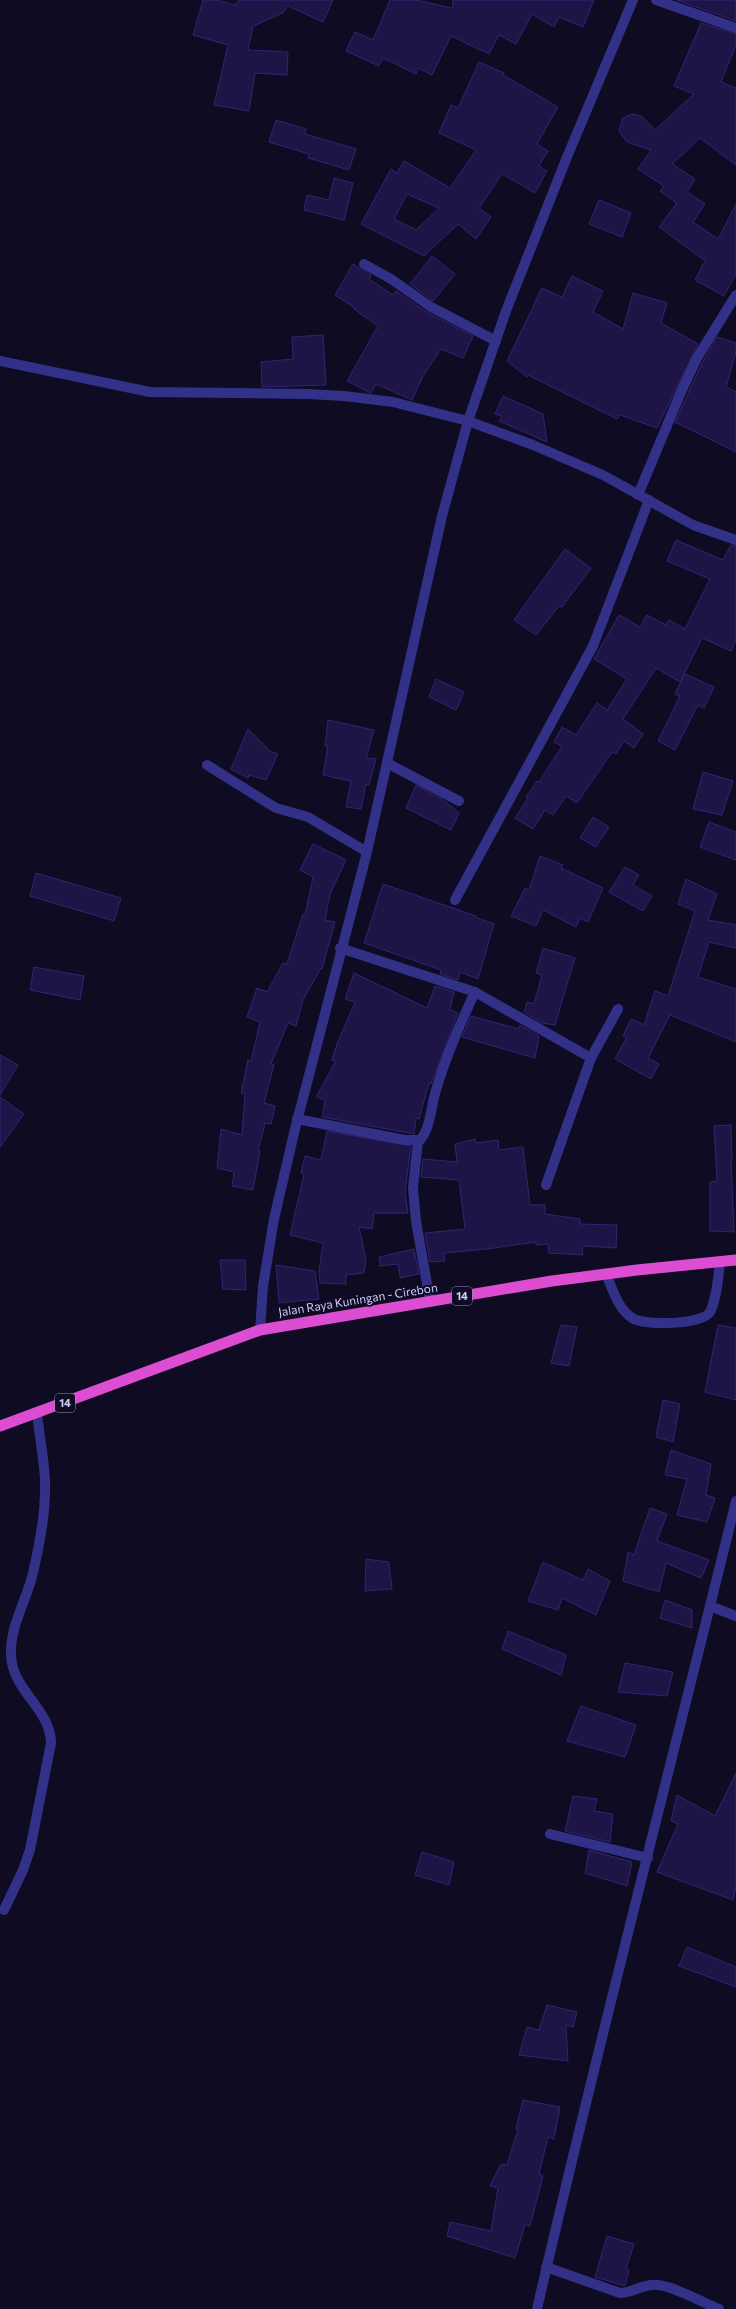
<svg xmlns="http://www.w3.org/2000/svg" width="736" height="2309" font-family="Commissioner,sans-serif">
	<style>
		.building { fill: #1e1546; stroke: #322474; fill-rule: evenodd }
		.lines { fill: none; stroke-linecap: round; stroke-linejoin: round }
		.service { stroke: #323187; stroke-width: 10 }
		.minor { stroke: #323187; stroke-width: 10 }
		.trunk { stroke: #dd4dd2; stroke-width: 11 }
		.labels { text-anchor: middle; stroke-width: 4; stroke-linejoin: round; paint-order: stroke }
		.shield { fill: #0e0b23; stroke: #9692bd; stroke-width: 1 }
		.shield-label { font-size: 11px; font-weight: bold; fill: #d1ccff }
		.street-label { font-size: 12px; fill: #d1ccff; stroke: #0e0b23 }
	</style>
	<rect width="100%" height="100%" fill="#0e0b23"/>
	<!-- building -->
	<g class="building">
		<path d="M203,0H217L235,5L239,0H333L323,22L288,6L283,13L253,26L248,50L288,52L287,75L255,73L249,111L214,105L228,45L193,35Z"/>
		<path d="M390,0H416L452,8L453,0H594L583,27L559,17L554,27L532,14L516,44L499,35L489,54L451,36L432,75L418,68L416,74L383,58L379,66L346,51L355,32L373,40Z"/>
		<path d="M676,0H736V21Z"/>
		<path d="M701,23L736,34V45L721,82L736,88V165L700,138L672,164L695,179L687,192L705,204L693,222L718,239L736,204V274L724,296L695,280L705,261L659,227L677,203L660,191L664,186L638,169L651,150L627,142L619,131L623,118L632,114L641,116L655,130L694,94L674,86Z"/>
		<path d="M479,62L504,73L503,75L558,107L537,144L548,151L539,166L547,171L535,193L502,174L479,208L491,217L476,239L458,224L424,256L361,224L391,169L397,173L404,161L450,188L476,150L439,133L451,105L458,108ZM407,194L439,208L416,230L394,219Z"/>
		<path d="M276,120L306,129L305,134L356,149L349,170L308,158L309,154L269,142Z"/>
		<path d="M334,178L353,183L344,220L304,210L307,195L329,200Z"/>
		<path d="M599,200L631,213L622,237L589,224Z"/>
		<path d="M432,256L455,274L433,301L410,284Z"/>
		<path d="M353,264L371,275L369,279L393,295L396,291L428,313L473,336L463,358L441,349L423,376L412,400L376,384L371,393L347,381L378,326L354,309L355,308L335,295Z"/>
		<path d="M572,276L603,291L593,312L623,329L633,293L667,303L661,323L698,344L657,428L620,415L617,419L528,375L527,377L507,361L542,288L562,297Z"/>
		<path d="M323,335L326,385L262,387L261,362L293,359L292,337Z"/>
		<path d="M717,337L736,343V352L726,387L736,392V452L675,422L703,361Z"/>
		<path d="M503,396L543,414L547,442L499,421L502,416L495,414Z"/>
		<path d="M676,540L723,560L731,545L736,546V640L731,651L702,638L680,682L656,668L623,719L643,734L634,748L624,741L616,754L612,752L577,803L566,796L553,815L545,810L533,829L515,818L528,798L526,797L537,781L539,782L562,746L554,742L562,727L576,735L597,703L607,710L627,679L594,659L619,615L640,627L647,615L666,625L669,620L685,629L710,579L667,561Z"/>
		<path d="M565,549L591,568L562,607L559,606L536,635L514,620Z"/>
		<path d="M685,674L714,687L704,708L698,705L675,750L658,741L680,696L675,694Z"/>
		<path d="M436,679L464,692L456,710L429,697Z"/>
		<path d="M328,720L374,730L366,758L376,759L369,785L366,784L361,809L346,807L351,781L323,775L328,746H325Z"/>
		<path d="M248,729L271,752L278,754L266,780L249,775L248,778L231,769Z"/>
		<path d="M703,772L733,781L722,815L693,809Z"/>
		<path d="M416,785L442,799L459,813L451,830L406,808Z"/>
		<path d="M593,817L609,827L596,847L580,838Z"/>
		<path d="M709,822L736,832V860L700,847Z"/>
		<path d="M313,844L346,860L330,894L325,920L335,922L322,969L321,968L303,1000L296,1026L288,1023L271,1064L274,1065L264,1103L275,1106L271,1124L265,1123L258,1151H260L253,1190L232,1186L234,1172L217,1168L221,1129L242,1135L245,1094L241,1093L248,1060L251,1061L260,1022L247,1017L257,988L267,992L283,963L287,964L303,914L305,915L313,877L300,870Z"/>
		<path d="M540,856L563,865L561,868L603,888L588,922L580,918L576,927L543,910L536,926L511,916L525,888L529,890Z"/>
		<path d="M625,867L639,875L633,885L652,896L643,911L609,892Z"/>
		<path d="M36,873L121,898L114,921L30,896Z"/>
		<path d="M686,879L717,894L708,920L736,925V948L709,942L698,977L736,989V1042L670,1015L648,1058L659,1064L651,1079L615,1059L627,1037L623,1036L631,1019L644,1025L655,991L668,996L695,911L678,904Z"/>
		<path d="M383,884L476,916L475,917L494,924L478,979L460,972L458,980L440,974L441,970L364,943Z"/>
		<path d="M543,948L575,958L555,1025L542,1023L524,1012L527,1002L534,1004L542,975L536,973Z"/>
		<path d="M34,967L84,976L80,1000L30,990Z"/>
		<path d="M354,973L427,1008L435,986L454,992L450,1010L458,1013L431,1084L429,1083L419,1119L416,1118L414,1134L322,1117L325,1100L316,1097L336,1061L332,1060L337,1044L355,1002L345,999Z"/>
		<path d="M471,1016L519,1029L520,1025L539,1036L535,1058L462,1037Z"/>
		<path d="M0,1055L18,1065L0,1095Z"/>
		<path d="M0,1097L24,1114L0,1147Z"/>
		<path d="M731,1125L732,1161H731L734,1232L710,1231V1182L717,1181L714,1126Z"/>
		<path d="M327,1131L411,1146L405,1192L408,1213H374L372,1229L359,1227L366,1260L364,1273L346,1275V1284L320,1283L319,1272L323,1243L290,1235L304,1174L301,1173L305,1156L321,1160Z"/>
		<path d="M475,1139L476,1143L498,1140L499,1150L523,1147L530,1205H545V1214L580,1219V1224L617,1225L616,1248L582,1246L583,1255L549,1253L548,1244L536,1245V1242L487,1249L444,1253L445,1261L430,1262L425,1233L465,1229L459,1180L421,1177L423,1159L457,1162L455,1144Z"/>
		<path d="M414,1249L419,1274L400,1278L398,1264L380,1266L379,1257Z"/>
		<path d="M220,1260H245L246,1290L223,1289Z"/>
		<path d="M276,1265L315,1271L319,1299L279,1303Z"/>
		<path d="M561,1325L577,1327L569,1366L551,1363Z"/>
		<path d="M718,1325L736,1328V1400L705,1392Z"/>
		<path d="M663,1400L680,1404L673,1442L656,1437Z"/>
		<path d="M671,1450L711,1464L706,1495L715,1498L707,1522L677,1515L687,1479L665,1475Z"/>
		<path d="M650,1508L667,1514L657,1541L709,1560L701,1578L666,1563L659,1592L623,1581L628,1552L634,1555Z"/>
		<path d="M366,1559L389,1562L392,1589L365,1591Z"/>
		<path d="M543,1562L583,1580L588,1569L610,1581L596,1615L562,1598L558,1610L528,1601Z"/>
		<path d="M665,1600L692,1610V1628L660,1618Z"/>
		<path d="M508,1631L566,1655L561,1675L502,1649Z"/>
		<path d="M625,1663L673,1672L667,1696L618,1692Z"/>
		<path d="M581,1706L636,1725L625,1757L567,1741Z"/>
		<path d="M736,1773V1886L733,1900L657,1872L678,1824L671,1821L677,1795L715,1816Z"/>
		<path d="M573,1796L597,1799L594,1811L613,1814L610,1842L565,1831Z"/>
		<path d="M589,1850L632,1862L627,1886L585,1873Z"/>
		<path d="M422,1852L454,1862L449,1885L415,1875Z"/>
		<path d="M687,1947L736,1967V1987L679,1966Z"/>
		<path d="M547,2005L577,2012L573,2027L566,2025L568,2061L519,2055L527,2027L539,2030Z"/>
		<path d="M523,2100L560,2107L554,2139L548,2137L539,2174L543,2176L530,2226L525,2225L515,2258L447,2236L450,2222L491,2231L498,2188L490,2186L501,2164L507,2165L518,2129H516Z"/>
		<path d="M607,2236L634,2244L626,2269L629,2270L625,2286L595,2277Z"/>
	</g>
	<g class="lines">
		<!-- service -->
		<path class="service" d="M606,1274C612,1288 618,1309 632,1318C644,1326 702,1325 710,1312C717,1298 718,1278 720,1262"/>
		<!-- minor -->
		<g class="minor">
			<path d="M656,0L736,28"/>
			<path d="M364,264L391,279L431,307L496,341"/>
			<path d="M0,361L150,392L308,394L344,396L393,402L468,421L533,445L603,475L693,525L736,540"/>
			<path d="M638,495L681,392L697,358L736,295"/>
			<path d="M387,763L459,801"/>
			<path d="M207,765L276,808L308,817L367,852"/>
			<path d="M455,900L593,646L649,500"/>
			<path d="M340,948L475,992L591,1058"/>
			<path d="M297,1119L405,1140H420C431,1128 431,1105 436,1090C446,1056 460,1024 475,992"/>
			<path d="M418,1141L413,1188L416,1221L430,1301"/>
			<path d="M546,1185L591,1058L618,1009"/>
			<path d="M260,1330L263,1286L274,1219L295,1129L367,852L442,516L468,421L506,311L567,157L633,0"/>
			<path d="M710,1606L736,1616"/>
			<path d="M550,1834L648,1858"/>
			<path d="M4,1910L23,1870L30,1850L51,1743C51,1709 11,1690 11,1654C10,1626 27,1599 33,1573C40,1542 46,1511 45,1480C44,1458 39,1435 37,1413"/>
			<path d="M546,2267L620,2293C631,2293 640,2286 651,2285C669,2283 701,2302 719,2309"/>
			<path d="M537,2309C599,2039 670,1770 736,1501"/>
		</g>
		<!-- trunk -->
		<path class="trunk" d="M0,1426L260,1330L552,1281L637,1270L736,1260"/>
	</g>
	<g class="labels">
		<!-- shield labels -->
		<g class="shield">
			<rect x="452" y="1287" width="20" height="18" rx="3"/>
			<rect x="55" y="1394" width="20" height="18" rx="3"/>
		</g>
		<g class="shield-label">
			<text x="462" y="1300">14</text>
			<text x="65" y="1407">14</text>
		</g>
		<!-- street labels -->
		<g class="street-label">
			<text transform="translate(358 1300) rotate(-9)" y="4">Jalan Raya Kuningan - Cirebon</text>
		</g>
	</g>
</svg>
